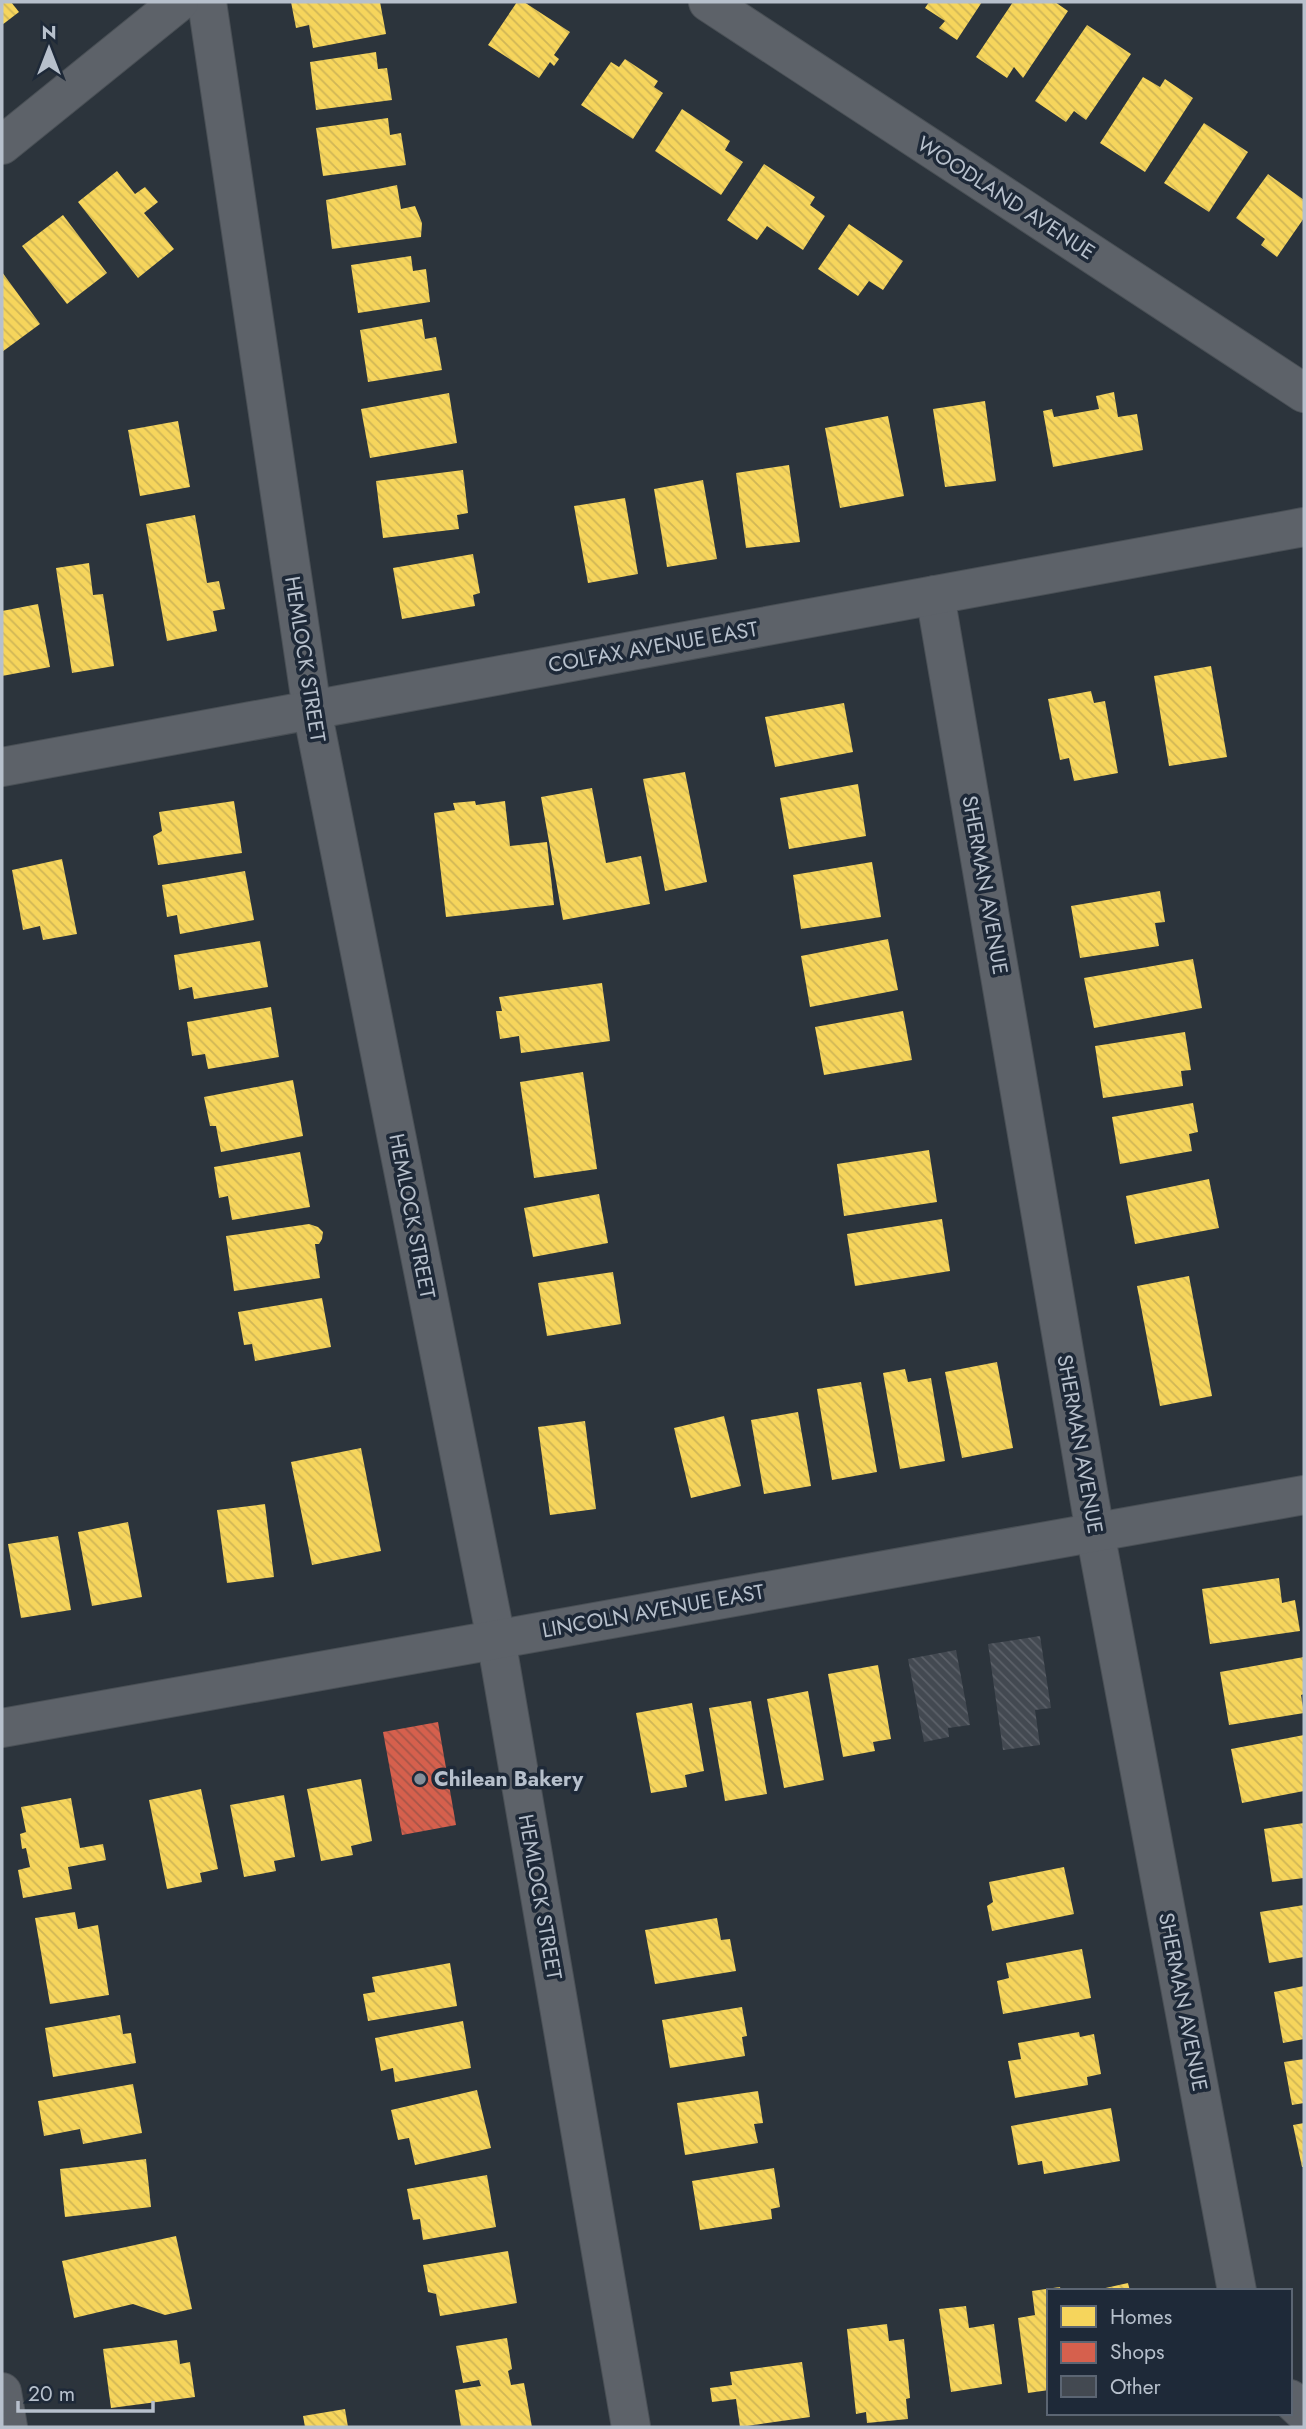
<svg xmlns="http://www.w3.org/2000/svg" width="1306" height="2429" font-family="Jost,sans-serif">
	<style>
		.homes { fill: url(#homes-back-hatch) }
		.shops { fill: url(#shops-back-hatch) }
		.building { fill: url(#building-back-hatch) }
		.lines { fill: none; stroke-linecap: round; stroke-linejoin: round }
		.minor-casing { stroke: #4a5056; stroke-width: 40 }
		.tertiary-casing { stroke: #4a5056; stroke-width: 40 }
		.minor { stroke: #5d6269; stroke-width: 38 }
		.tertiary { stroke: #5d6269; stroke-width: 38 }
		.poi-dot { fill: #868f9a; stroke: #1e2938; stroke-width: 2.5 }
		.labels { text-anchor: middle; stroke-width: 7; stroke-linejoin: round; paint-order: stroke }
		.street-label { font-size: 21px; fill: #b7c0cc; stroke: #1e2938 }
		.poi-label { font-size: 21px; font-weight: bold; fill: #b7c0cc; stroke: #1e2938; text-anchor: start }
	</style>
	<defs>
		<pattern id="homes-back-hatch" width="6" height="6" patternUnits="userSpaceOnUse" patternTransform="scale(1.75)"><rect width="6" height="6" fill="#f6d55c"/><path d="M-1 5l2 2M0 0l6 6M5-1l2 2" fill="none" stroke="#d0b656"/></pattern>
		<pattern id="shops-back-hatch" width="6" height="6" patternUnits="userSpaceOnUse" patternTransform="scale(1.75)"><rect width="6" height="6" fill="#d6604d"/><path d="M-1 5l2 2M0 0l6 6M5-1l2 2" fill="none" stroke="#a65548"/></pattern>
		<pattern id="building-back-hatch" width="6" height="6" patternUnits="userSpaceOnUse" patternTransform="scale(1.75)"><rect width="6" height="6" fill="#434951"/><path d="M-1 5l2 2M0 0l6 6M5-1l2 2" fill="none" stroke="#5c6169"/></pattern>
	</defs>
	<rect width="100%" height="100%" fill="#2c343c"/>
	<!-- homes -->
	<g class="homes">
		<path d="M2,2H11L19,12L2,25Z"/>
		<path d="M291,2H380L386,34L313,48L309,25L296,28Z"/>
		<path d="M517,2H524L570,32L554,55L559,59L554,66L550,62L539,78L488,45Z"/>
		<path d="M929,2H982L957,40L939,28L945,21L925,8Z"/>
		<path d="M1013,2H1055L1068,11L1023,78L1014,67L1007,78L976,57Z"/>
		<path d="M1087,25L1131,54L1086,120L1074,111L1066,122L1035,101Z"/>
		<path d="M376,52L378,69L387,68L392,100L316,110L310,62Z"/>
		<path d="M625,59L658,81L654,87L663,93L633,139L581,105L611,62L619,67Z"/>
		<path d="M1143,77L1160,87L1165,79L1193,98L1145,172L1100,143Z"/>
		<path d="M682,109L730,141L725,150L743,162L721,195L655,151Z"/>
		<path d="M388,118L390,135L401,133L406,165L323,176L316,128Z"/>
		<path d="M1204,123L1248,152L1209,212L1164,183Z"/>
		<path d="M764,164L815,197L810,205L825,216L803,250L767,226L757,240L727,220Z"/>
		<path d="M117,171L135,194L145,187L158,202L144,213L174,249L138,278L78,202Z"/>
		<path d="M1268,174L1304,200V218L1277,257L1261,245L1265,239L1236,218Z"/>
		<path d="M397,185L401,209L415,206L422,223L421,237L332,249L326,200Z"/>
		<path d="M63,215L107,273L67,304L22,246Z"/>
		<path d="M849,224L903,261L883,290L869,281L858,296L818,269Z"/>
		<path d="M411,256L413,271L426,269L430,302L358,313L351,265Z"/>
		<path d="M2,272L40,324L2,352Z"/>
		<path d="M422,319L425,339L436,337L442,370L368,382L360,330Z"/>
		<path d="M1114,392L1118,417L1137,414L1143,450L1053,467L1043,411L1052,409L1054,417L1099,409L1096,396Z"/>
		<path d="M449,393L457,443L370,458L361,409Z"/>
		<path d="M985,401L996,481L945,487L933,409Z"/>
		<path d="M888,416L904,496L840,508L825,428Z"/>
		<path d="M178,421L190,487L140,496L128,430Z"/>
		<path d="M789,465L800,542L746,548L736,473Z"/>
		<path d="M463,470L468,513L457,515L459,529L383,538L376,481Z"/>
		<path d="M703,480L717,559L667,567L654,489Z"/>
		<path d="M625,498L638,574L588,583L574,506Z"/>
		<path d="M195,515L207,583L219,581L225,609L213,611L217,631L167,641L146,524Z"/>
		<path d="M473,554L480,593L473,595L475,606L402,619L393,568Z"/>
		<path d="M89,563L93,595L103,594L114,666L72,673L56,568Z"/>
		<path d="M38,604L50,667L2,676V611Z"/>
		<path d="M1211,666L1227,757L1169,766L1154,676Z"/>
		<path d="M1091,691L1094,703L1105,701L1118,773L1074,781L1069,758L1060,760L1048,699Z"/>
		<path d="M844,703L853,752L775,767L765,717Z"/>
		<path d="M685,772L707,882L665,891L643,779Z"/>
		<path d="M858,784L866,836L789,849L780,798Z"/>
		<path d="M592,788L606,863L641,856L650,904L563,920L541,797Z"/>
		<path d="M234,801L242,853L158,865L153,836L162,831L159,812Z"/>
		<path d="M475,801L476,805L505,801L510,846L547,842L554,905L446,917L434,813L455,810L453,803Z"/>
		<path d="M62,859L77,934L43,940L40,926L23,930L12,870Z"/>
		<path d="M872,862L881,917L801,929L793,875Z"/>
		<path d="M245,871L254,920L180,934L177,915L167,917L162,885Z"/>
		<path d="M1160,891L1165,922L1155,923L1159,946L1080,958L1071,906Z"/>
		<path d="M888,939L898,990L810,1007L801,956Z"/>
		<path d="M260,941L268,987L194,999L192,987L179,990L174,955Z"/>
		<path d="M1193,959L1202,1008L1094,1028L1084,978Z"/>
		<path d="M602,983L610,1041L521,1053L519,1036L500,1039L496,1011H502L499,997Z"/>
		<path d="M271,1007L279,1057L208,1069L205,1054L192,1056L187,1022Z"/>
		<path d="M903,1011L912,1060L824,1075L815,1027Z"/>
		<path d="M1185,1032L1191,1070L1181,1071L1183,1086L1103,1098L1095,1046Z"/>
		<path d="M583,1072L597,1169L534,1178L520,1082Z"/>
		<path d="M293,1080L303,1136L221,1152L216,1126H210L204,1097Z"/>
		<path d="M1193,1103L1198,1132L1189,1134L1192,1151L1120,1164L1112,1117Z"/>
		<path d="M929,1150L937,1202L844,1216L837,1164Z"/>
		<path d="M300,1152L310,1207L232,1220L228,1196L219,1198L214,1167Z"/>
		<path d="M1209,1179L1219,1228L1135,1244L1126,1196Z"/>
		<path d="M599,1194L608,1243L533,1257L524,1208Z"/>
		<path d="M942,1219L950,1271L855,1286L847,1234Z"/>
		<path d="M309,1224L318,1227L323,1232L322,1239L319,1244H315L320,1278L234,1291L226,1236Z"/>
		<path d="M613,1272L621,1324L547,1336L538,1283Z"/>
		<path d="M1189,1276L1212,1396L1160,1406L1137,1286Z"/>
		<path d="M322,1298L331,1347L255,1361L252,1344L244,1345L238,1312Z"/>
		<path d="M997,1362L1013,1448L962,1458L945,1372Z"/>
		<path d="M905,1369L908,1382L931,1378L945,1461L900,1469L883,1373Z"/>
		<path d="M861,1382L877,1472L832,1480L817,1389Z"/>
		<path d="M798,1412L811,1486L764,1494L751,1420Z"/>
		<path d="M724,1416L741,1486L691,1498L674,1428Z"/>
		<path d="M585,1421L596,1509L550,1515L538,1427Z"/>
		<path d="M361,1448L381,1551L312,1565L291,1462Z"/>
		<path d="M265,1504L274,1577L227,1583L217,1510Z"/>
		<path d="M128,1522L142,1597L92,1606L78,1532Z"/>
		<path d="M58,1536L71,1610L21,1618L8,1544Z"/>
		<path d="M1279,1578L1282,1603L1295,1600L1300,1631L1210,1644L1202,1589Z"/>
		<path d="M1304,1657V1694L1301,1695L1304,1713L1229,1725L1220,1672Z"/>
		<path d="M878,1665L891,1739L873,1742L875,1751L843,1757L828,1674Z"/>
		<path d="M808,1691L824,1780L784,1788L767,1699Z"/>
		<path d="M751,1701L767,1794L725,1801L709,1708Z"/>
		<path d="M692,1703L704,1771L685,1775L687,1787L651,1793L636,1713Z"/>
		<path d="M1304,1735V1791L1242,1803L1231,1749Z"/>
		<path d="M361,1779L372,1841L351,1846L353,1855L321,1861L307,1789Z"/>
		<path d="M201,1789L218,1869L200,1873L202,1882L167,1889L149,1800Z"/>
		<path d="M284,1795L295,1857L274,1861L276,1871L244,1877L230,1805Z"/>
		<path d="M71,1798L80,1848L103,1844L106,1860L68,1867L72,1889L23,1898L18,1870L30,1867L26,1848L22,1849L20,1834L26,1832L21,1807Z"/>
		<path d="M1304,1823V1878L1272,1882L1264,1829Z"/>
		<path d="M1064,1867L1074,1914L992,1931L987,1906L993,1902L989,1882Z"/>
		<path d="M1304,1905V1957L1269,1963L1260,1912Z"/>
		<path d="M75,1912L78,1929L98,1925L109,1995L50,2004L35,1918Z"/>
		<path d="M717,1918L721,1940L730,1939L736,1971L655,1984L645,1930Z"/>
		<path d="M1082,1949L1091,1998L1003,2014L997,1981L1009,1978L1006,1963Z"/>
		<path d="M450,1963L457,2006L368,2021L363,1994L375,1992L372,1977Z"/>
		<path d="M1304,1986V2039L1283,2043L1274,1992Z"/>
		<path d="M742,2007L747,2036L742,2037L745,2056L670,2068L662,2020Z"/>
		<path d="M120,2015L123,2034L131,2033L136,2063L53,2077L45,2028Z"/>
		<path d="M463,2021L471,2068L395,2082L393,2068L381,2071L375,2038Z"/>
		<path d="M1079,2032L1080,2037L1094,2034L1101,2074L1087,2077L1088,2085L1015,2098L1008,2061L1021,2059L1018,2043Z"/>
		<path d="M1304,2059V2103L1292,2105L1284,2062Z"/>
		<path d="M133,2084L142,2133L83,2144L80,2129L44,2136L38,2101Z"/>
		<path d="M477,2090L491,2148L415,2165L409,2138L398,2140L391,2110Z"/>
		<path d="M758,2091L763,2123L754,2124L758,2143L685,2155L677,2103Z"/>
		<path d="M1111,2108L1120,2161L1044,2174L1042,2161L1018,2165L1011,2126Z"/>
		<path d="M1304,2123V2167H1302L1293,2125Z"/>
		<path d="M146,2159L151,2207L65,2217L60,2169Z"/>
		<path d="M774,2168L780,2207L771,2209L772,2219L700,2230L692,2181Z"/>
		<path d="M487,2175L496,2227L423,2240L420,2219L413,2220L407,2189Z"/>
		<path d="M176,2236L192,2309L165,2315L133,2304L74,2318L62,2261Z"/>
		<path d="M508,2251L517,2303L440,2316L436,2294L428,2292L423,2265Z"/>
		<path d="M1128,2283L1130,2291H1101V2289Z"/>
		<path d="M1060,2287L1061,2291H1049V2390L1028,2393L1018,2318L1035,2315L1032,2291Z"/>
		<path d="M966,2306L969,2328L994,2324L1002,2384L951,2392L939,2309Z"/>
		<path d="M887,2324L889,2341L904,2339L910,2398L906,2399L908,2419L867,2423L866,2412L856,2414L847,2329Z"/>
		<path d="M507,2338L512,2369L508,2371L511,2385L524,2383L532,2427H461L455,2390L481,2386L479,2380L463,2383L456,2346Z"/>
		<path d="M177,2340L180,2364L190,2362L195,2397L111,2408L103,2349Z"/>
		<path d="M802,2362L810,2417L740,2427L736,2399L712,2402L710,2388L732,2385L730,2372Z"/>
		<path d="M345,2409L348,2427H305L303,2416Z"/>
	</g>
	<!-- shops -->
	<path class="shops" d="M438,1722L456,1825L402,1835L383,1732Z"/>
	<!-- building -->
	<g class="building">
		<path d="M1040,1636L1051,1708L1035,1710L1040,1745L1003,1750L988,1644Z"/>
		<path d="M956,1650L970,1725L948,1728L949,1737L924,1742L908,1659Z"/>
	</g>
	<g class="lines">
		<defs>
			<g id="minor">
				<path d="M207,2L312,710L496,1639L631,2427"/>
				<path d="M708,2L1304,393"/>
				<path d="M2,145L179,2"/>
				<path d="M935,595L1095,1532L1237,2291"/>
				<path d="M2,767L1304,527"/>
				<path d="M2,2392L8,2427"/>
				<path d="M1290,2399L1304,2412"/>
			</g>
			<path id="tertiary" d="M2,1728L1304,1495"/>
		</defs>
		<!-- minor casing -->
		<use href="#minor" class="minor-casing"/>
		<!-- tertiary casing -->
		<use href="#tertiary" class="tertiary-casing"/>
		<!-- minor -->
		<use href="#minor" class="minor"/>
		<!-- tertiary -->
		<use href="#tertiary" class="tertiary"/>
	</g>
	<!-- markers -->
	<circle class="poi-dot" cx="420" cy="1779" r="7"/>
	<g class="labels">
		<!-- street labels -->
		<g class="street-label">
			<text transform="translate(1006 198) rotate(33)" y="7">WOODLAND AVENUE</text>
			<text transform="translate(653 647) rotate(-10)" y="7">COLFAX AVENUE EAST</text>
			<text transform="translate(305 659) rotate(81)" y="7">HEMLOCK STREET</text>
			<text transform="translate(985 885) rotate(80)" y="7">SHERMAN AVENUE</text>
			<text transform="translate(412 1216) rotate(79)" y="7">HEMLOCK STREET</text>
			<text transform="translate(1080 1444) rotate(80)" y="7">SHERMAN AVENUE</text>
			<text transform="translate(653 1611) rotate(-10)" y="7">LINCOLN AVENUE EAST</text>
			<text transform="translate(540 1897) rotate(80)" y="7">HEMLOCK STREET</text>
			<text transform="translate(1183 2002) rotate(79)" y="7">SHERMAN AVENUE</text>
		</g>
		<!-- poi labels -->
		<g class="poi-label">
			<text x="434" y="1786">Chilean Bakery</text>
		</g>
	</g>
	<!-- border -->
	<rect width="1306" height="2429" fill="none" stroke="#b7c0cc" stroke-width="7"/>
	<!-- legend -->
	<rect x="1047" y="2289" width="245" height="126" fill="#1e2938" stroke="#5b6573" stroke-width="2"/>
	<rect x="1061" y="2306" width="35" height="21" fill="#f6d55c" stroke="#5b6573" stroke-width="2"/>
	<text x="1110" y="2324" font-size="21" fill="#b7c0cc">Homes</text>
	<rect x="1061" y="2342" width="35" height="21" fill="#d6604d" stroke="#5b6573" stroke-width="2"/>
	<text x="1110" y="2359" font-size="21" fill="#b7c0cc">Shops</text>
	<rect x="1061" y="2376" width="35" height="21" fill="#434951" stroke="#5b6573" stroke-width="2"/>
	<text x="1110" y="2394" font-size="21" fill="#b7c0cc">Other</text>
	<!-- north arrow -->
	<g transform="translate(49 49)" stroke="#1e2938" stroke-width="5" paint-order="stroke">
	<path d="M0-5L12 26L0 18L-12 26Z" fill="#b7c0cc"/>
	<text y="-10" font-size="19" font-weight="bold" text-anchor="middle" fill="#b7c0cc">N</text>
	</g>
	<!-- scale -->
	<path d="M18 2401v10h135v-10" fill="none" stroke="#b7c0cc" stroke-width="3.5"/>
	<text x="28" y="2401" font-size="21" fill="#b7c0cc" stroke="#1e2938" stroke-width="5" paint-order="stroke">20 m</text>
</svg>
